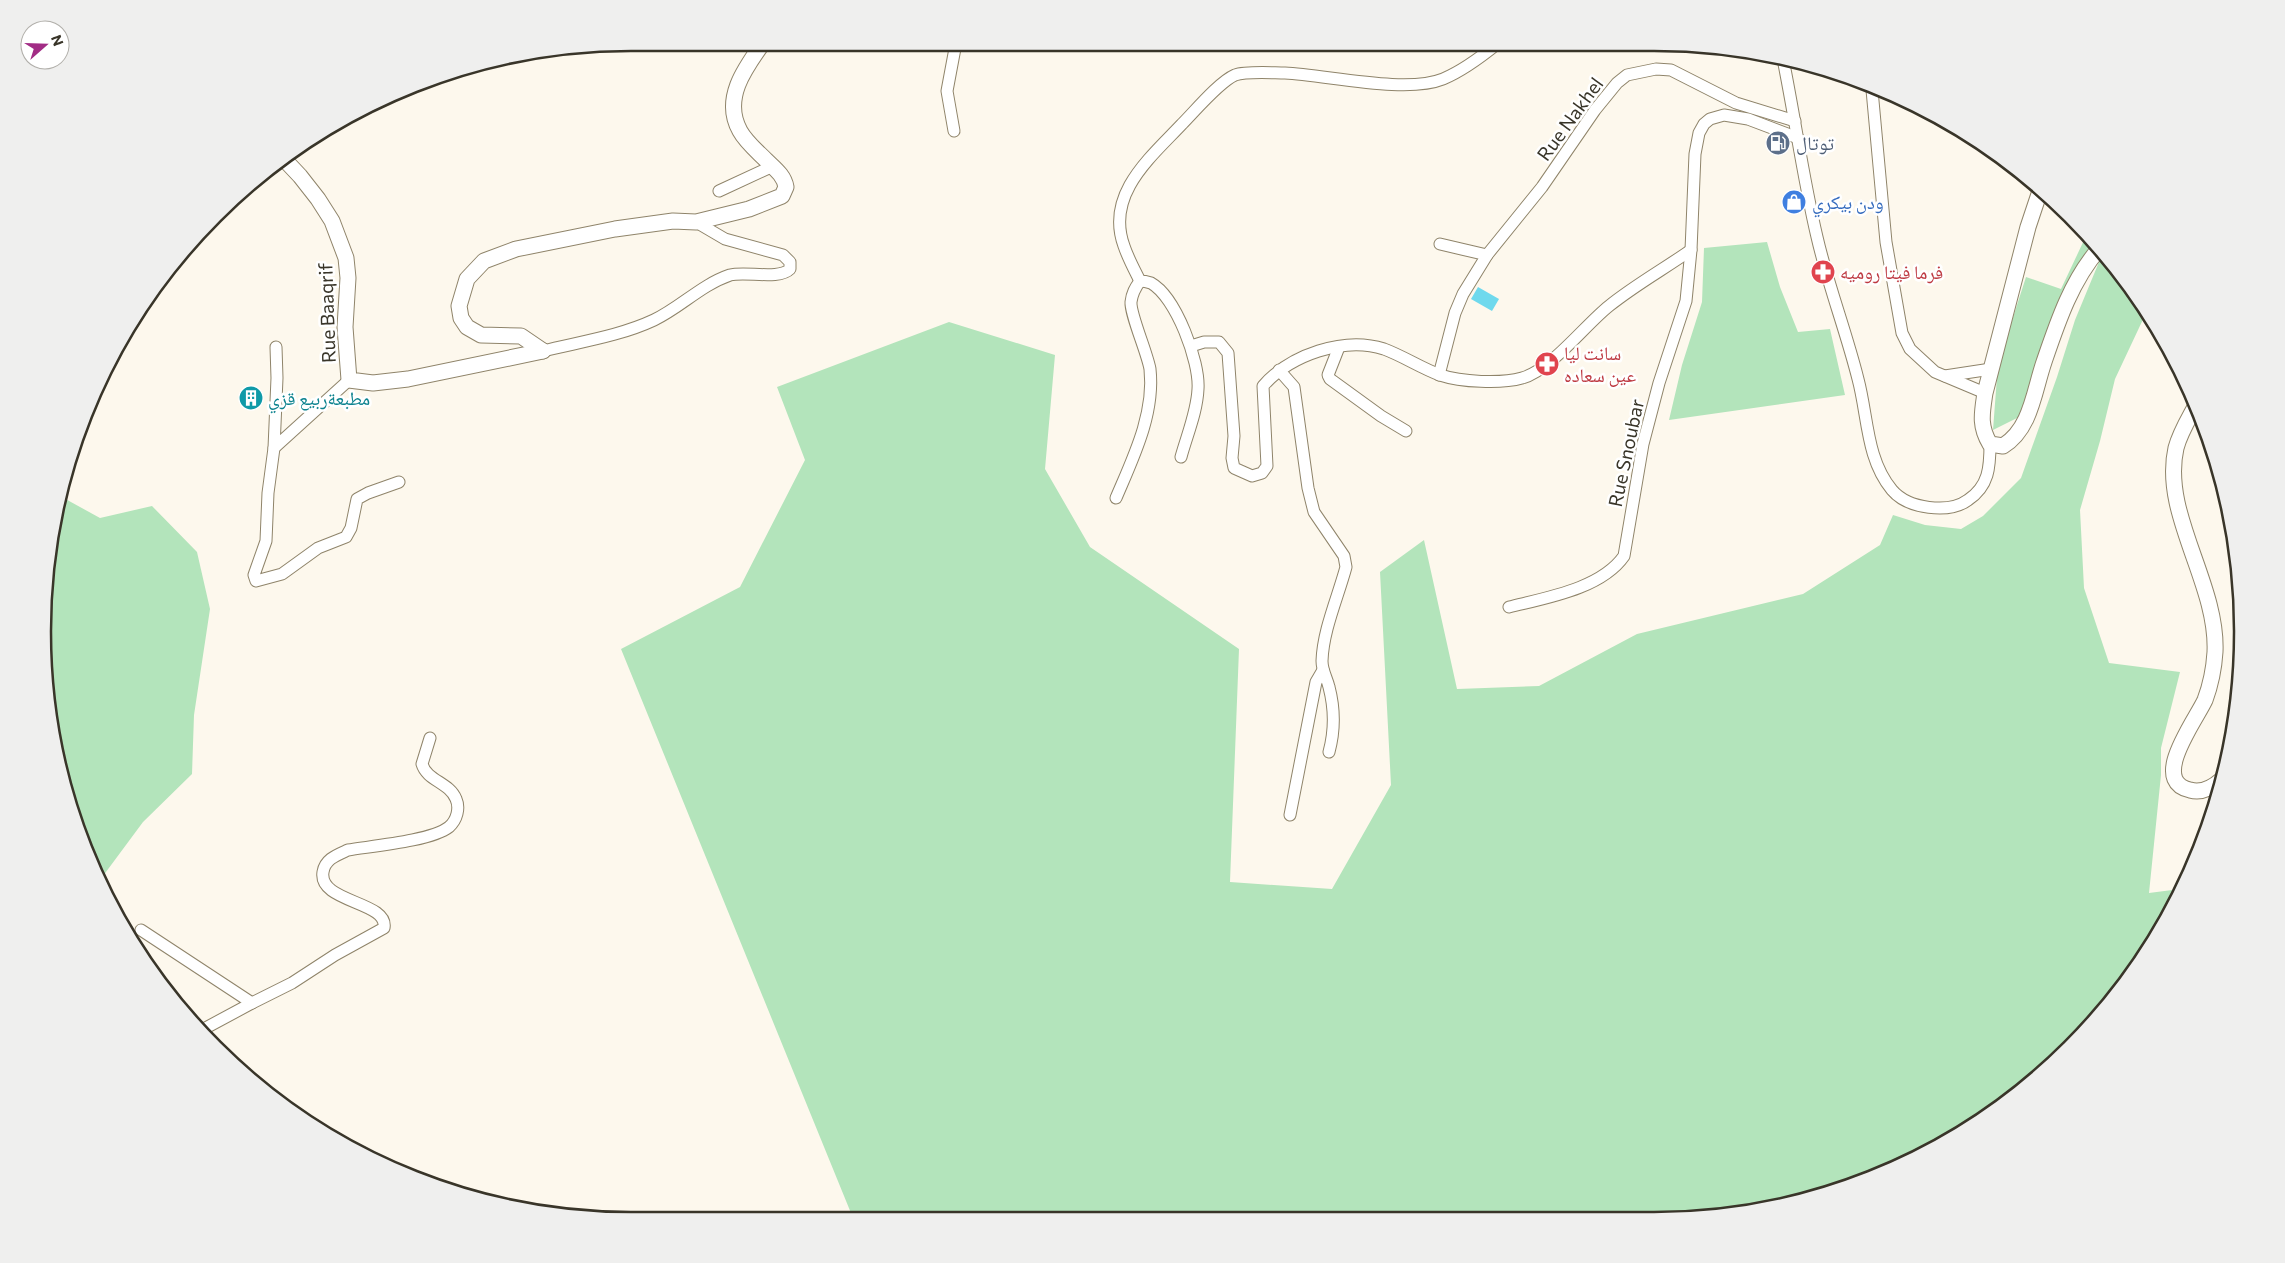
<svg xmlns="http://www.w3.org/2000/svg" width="2285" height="1263" font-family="Commissioner,'Noto Naskh Arabic',sans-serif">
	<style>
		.green { fill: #b3e4bb }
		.water { fill: #6fd9ed }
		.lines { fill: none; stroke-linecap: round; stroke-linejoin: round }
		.street-casing { stroke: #8f846a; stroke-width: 13 }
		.secondary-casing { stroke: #8f846a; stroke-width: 17 }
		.street { stroke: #fff; stroke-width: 11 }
		.secondary { stroke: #fff; stroke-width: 15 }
		.labels { text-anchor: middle; stroke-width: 5; stroke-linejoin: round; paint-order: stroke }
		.street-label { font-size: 19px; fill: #393529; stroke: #fff }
		.service-label { font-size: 19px; fill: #4e5e75; stroke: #fff; text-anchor: start }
		.shop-label { font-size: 19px; fill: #366cbe; stroke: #fff; text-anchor: start }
		.health-label { font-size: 19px; fill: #be3a42; stroke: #fff; text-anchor: start }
		.culture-label { font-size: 19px; fill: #0d838f; stroke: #fff; text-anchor: start }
		.rim { fill: none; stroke: #393529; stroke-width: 2.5 }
	</style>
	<rect width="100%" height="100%" fill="#fdf8ed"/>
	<!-- green -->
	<g class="green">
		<path d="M2086,236L2093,243L2077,267L2019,417L1993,430L1998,364L2026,277L2061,289Z"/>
		<path d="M1767,242L1780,287L1798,332L1830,329L1845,395L1669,420L1682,365L1702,302L1704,248Z"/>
		<path d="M2104,255L2121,273L2146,313L2115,379L2100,441L2080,510L2084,588L2109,663L2180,672L2161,748V775L2149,893L2180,889L2164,926L2096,1020L1980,1121L1843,1189L1730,1215L853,1218L621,649L740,587L805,460L777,387L949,322L1055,355L1045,469L1090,547L1239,649L1230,882L1332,889L1391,785L1380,572L1424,540L1457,689L1539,686L1637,634L1803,594L1880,545L1893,515L1925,525L1961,529L1983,516L2021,478L2057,377L2075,320L2099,262Z"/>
		<path d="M60,496L100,518L152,506L197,552L210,609L194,715L192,774L143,822L100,880C58,802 38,682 44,593C46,561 54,528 60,496Z"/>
	</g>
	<!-- water -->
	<path class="water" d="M1478,287L1499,299L1492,311L1471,299Z"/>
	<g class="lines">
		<defs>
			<g id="street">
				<path d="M1783,59C1795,118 1803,178 1817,237C1828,285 1846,331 1858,379C1868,416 1866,459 1892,490C1908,509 1949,514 1968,500C1989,486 1990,467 1990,444"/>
				<path d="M1872,90L1886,242L1902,333L1910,349L1935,372L1985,393"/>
				<path d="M954,131L947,91L956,43"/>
				<path d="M719,191L773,166"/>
				<path d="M1440,244L1487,255"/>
				<path d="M1191,346L1204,342H1219L1228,353L1234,436L1232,458L1234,468L1252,476L1262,473L1267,466L1263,386C1290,355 1344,336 1384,349C1403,356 1421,368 1440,375C1461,382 1501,384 1522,378C1551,370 1585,325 1609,306C1635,285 1664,269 1691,250"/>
				<path d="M276,347L277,378L274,448L349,380"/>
				<path d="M1339,347L1328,375L1330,379L1381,416L1406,431"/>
				<path d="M543,351C579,342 620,336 654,320C681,307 701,285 730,275C746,271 779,280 790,269V262L783,255L725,239L696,222"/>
				<path d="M1279,370L1294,387L1308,488L1314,512L1344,556L1346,567C1338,597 1323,630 1322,661C1322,671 1327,678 1329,687C1335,710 1335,730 1329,752"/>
				<path d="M1439,375L1455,313L1463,294L1487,255L1542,187L1595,110L1617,83L1627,75L1656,69L1671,70L1736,103L1795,121"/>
				<path d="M1945,376L1991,369"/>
				<path d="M274,448L268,493L266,541L254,575L256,581L282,574L318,548L346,537L351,528L357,499L368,493L399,482"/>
				<path d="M1181,457C1187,435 1197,412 1198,389C1200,362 1176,297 1151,283C1148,282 1143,281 1140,281C1134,269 1128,258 1124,246C1105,194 1151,157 1182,124C1195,111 1219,82 1235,75C1246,71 1273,73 1285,73C1327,75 1406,94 1443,79C1462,71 1481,57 1497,44"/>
				<path d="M1116,498C1133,458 1155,414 1150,369C1147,352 1130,314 1131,302C1132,293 1135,288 1140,281"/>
				<path d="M1509,607C1545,598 1601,589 1624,556L1643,444L1659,383L1686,301L1691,250L1695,154L1699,133L1704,124L1710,119L1724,115L1748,119L1798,138"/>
				<path d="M1290,815L1316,682L1323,670"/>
				<path d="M141,930L252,1003L200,1031"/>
				<path d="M252,1003L292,983L335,955L384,928C389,901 318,903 323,872C325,859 337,855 348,850C372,846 431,841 449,827C457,820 460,808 456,799C449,782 427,781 422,764L430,738"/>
			</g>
			<g id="secondary">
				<path d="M283,158L300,176L318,199L332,221L346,258L348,278L345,327L349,380L373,383L408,379L543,351"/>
				<path d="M2041,188L2028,227L1985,393C1982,413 1979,426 1990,444L2003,446C2031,429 2034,391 2044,362C2057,324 2071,281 2099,249"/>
				<path d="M543,351L521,336L481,335L467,327L461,318L459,306L467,279L484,261L516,249L615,229L673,221L696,222L749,209L782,196L786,187C784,175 774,168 766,160C757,151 746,142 740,131C722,99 745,68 763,43"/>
				<path d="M2195,407C2188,420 2180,433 2176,448C2161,514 2218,583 2215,652C2214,668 2211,684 2205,700C2196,720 2149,781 2190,790C2201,793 2212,788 2221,780"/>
			</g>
		</defs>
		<!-- street casing -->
		<use href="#street" class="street-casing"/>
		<!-- secondary casing -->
		<use href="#secondary" class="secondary-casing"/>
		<!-- street -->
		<use href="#street" class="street"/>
		<!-- secondary -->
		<use href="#secondary" class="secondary"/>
	</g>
	<!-- icons -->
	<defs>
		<symbol id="fuel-disc" viewBox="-11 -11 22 22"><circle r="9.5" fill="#5c6f8a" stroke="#fff"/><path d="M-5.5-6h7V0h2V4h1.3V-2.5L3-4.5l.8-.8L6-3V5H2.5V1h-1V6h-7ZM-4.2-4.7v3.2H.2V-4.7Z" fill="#fff"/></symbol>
		<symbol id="shop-disc" viewBox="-11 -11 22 22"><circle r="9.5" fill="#3f7fe0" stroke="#fff"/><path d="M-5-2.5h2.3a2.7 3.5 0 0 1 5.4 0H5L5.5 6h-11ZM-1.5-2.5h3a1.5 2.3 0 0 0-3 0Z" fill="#fff"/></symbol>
		<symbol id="pharmacy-disc" viewBox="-11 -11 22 22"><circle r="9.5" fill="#e0444e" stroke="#fff"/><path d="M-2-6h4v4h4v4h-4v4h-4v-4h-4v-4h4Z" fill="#fff"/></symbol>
		<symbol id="building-disc" viewBox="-11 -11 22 22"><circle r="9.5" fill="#0f9aa8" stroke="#fff"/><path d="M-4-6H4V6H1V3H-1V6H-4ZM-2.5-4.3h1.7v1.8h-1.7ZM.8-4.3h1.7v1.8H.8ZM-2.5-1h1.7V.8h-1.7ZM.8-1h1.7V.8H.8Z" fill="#fff"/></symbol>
	</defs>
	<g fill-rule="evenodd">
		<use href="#fuel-disc" x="1764" y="129" width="28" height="28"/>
		<use href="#shop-disc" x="1780" y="188" width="28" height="28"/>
		<use href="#pharmacy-disc" x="1809" y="258" width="28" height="28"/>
		<use href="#pharmacy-disc" x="1533" y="350" width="28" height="28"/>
		<use href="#building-disc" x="237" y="384" width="28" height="28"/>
	</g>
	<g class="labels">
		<!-- street labels -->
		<g class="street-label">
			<text transform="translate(1570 119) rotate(-54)" y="7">Rue Nakhel</text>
			<text transform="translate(327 313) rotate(-92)" y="7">Rue Baaqrif</text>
			<text transform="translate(1626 453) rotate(-78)" y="7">Rue Snoubar</text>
		</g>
		<!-- service labels -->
		<g class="service-label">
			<text x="1796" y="150">توتال</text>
		</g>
		<!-- shop labels -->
		<g class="shop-label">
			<text x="1812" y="209">ودن بيكري</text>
		</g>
		<!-- health labels -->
		<g class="health-label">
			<text x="1840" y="279">فرما فيتا روميه</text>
			<text x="1564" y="360">سانت ليا<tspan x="1564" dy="22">عين سعاده</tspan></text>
		</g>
		<!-- culture labels -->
		<g class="culture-label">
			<text x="268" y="405">مطبعةربيع قزي</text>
		</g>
	</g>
	<!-- crop -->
	<path d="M0 0H2285V1263H0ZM631 51H1654A580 580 0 0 1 2234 631V632A580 580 0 0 1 1654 1212H631A580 580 0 0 1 51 632V631A580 580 0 0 1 631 51Z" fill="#efefee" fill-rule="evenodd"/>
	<path class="rim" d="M631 51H1654A580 580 0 0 1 2234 631V632A580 580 0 0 1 1654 1212H631A580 580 0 0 1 51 632V631A580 580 0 0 1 631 51Z"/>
	<!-- north arrow -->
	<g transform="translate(45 45) rotate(70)"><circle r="24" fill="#ffffff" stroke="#b0aea9"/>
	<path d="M0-4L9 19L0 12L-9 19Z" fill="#a22c85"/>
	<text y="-8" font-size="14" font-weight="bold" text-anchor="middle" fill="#393529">N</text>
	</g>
</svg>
